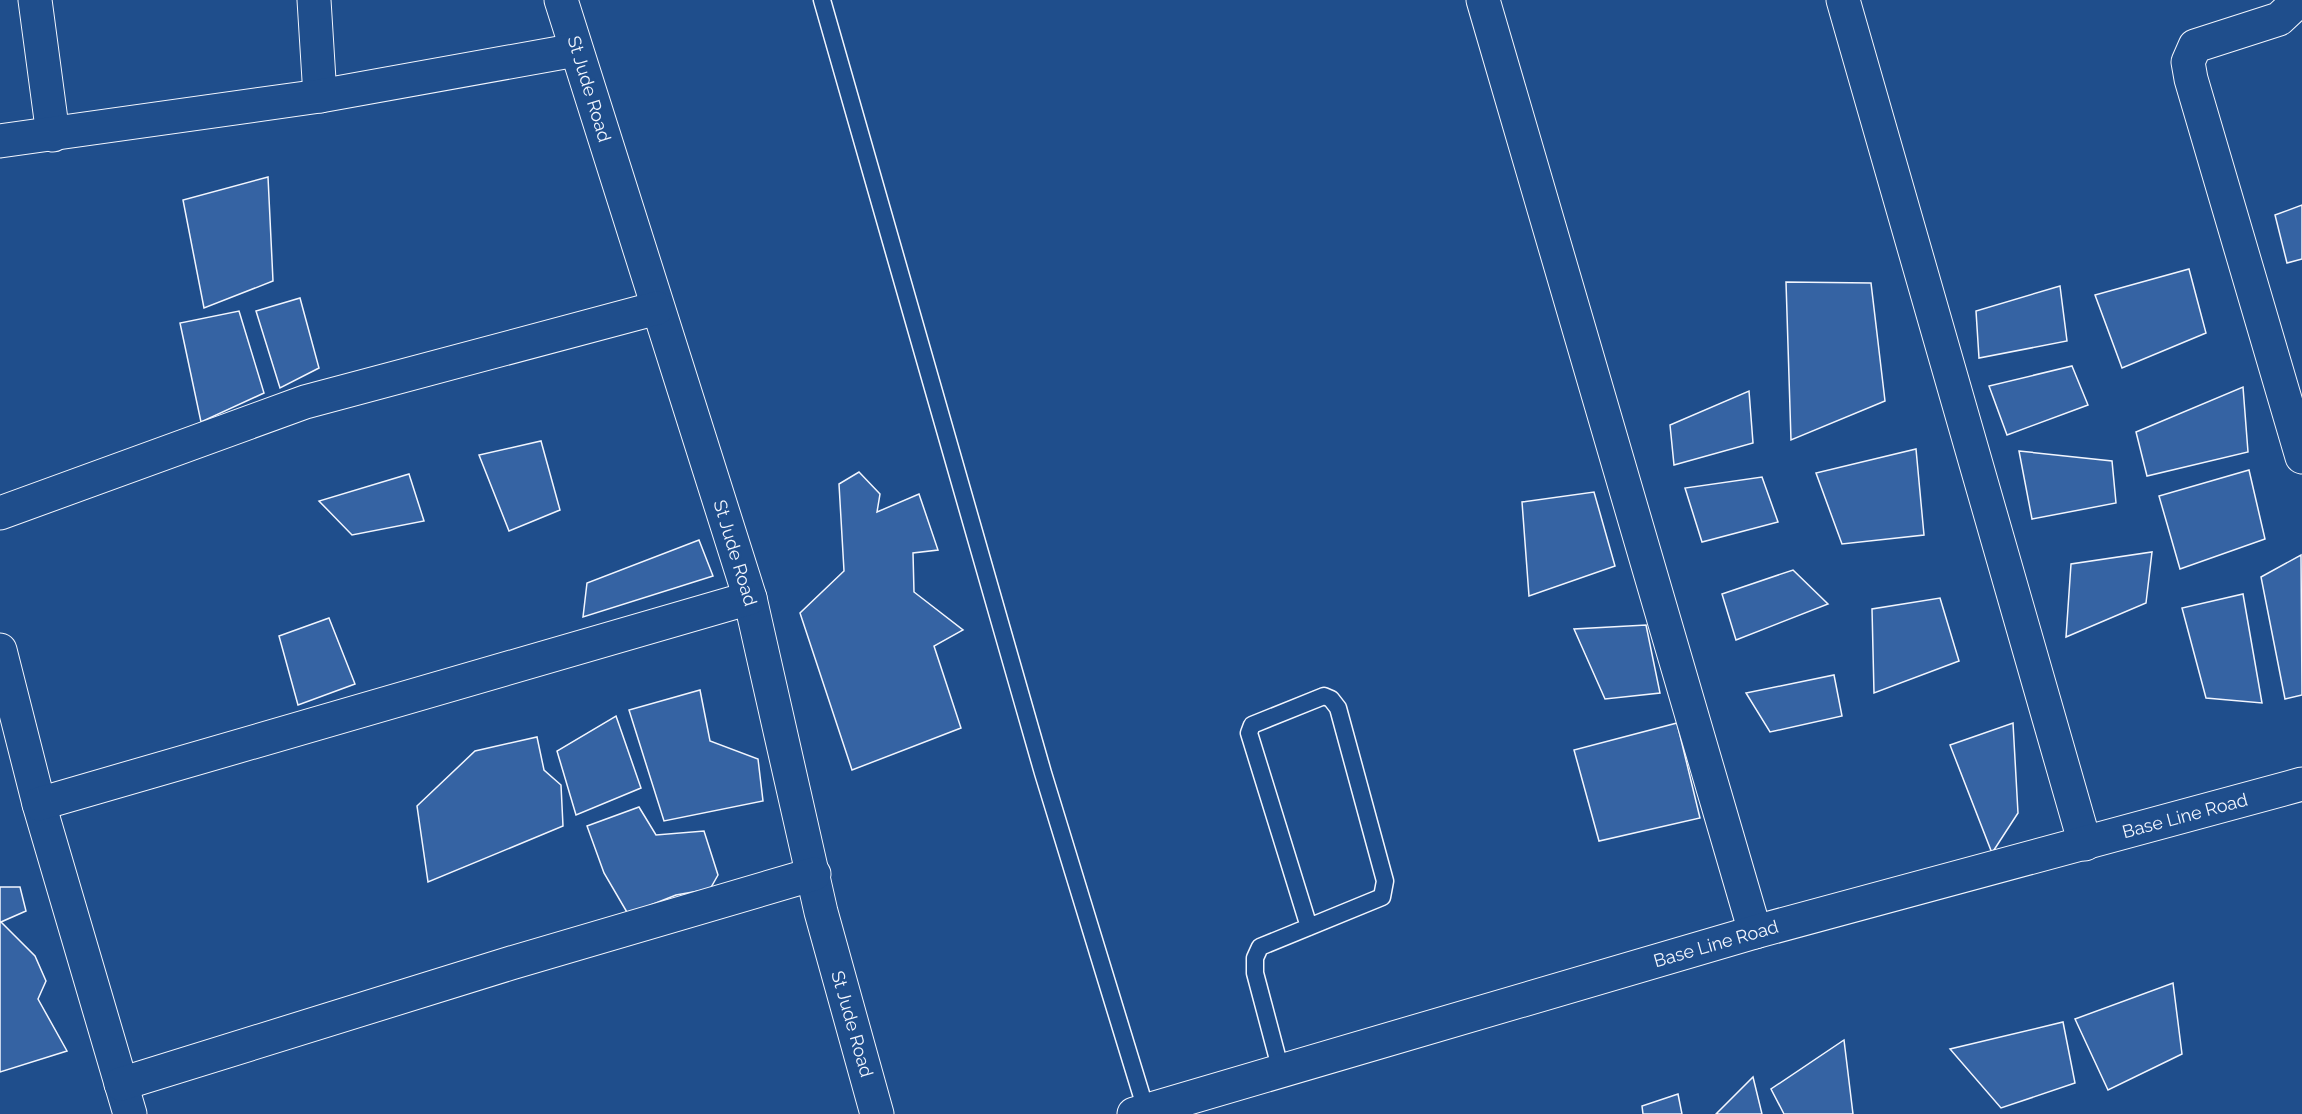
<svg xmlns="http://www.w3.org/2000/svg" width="2302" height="1114" font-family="Raleway,sans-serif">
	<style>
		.building { fill: #3563a3; stroke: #f2f6ff; stroke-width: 1.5 }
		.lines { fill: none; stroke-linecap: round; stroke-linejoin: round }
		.service-casing { stroke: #f2f6ff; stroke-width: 19 }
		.minor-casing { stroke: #f2f6ff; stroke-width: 35 }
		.service { stroke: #1f4e8c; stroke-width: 16 }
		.minor { stroke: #1f4e8c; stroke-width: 33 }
		.labels { text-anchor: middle; stroke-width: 4.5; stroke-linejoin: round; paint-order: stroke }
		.street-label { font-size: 18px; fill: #f2f6ff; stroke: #1f4e8c }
	</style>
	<rect width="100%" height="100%" fill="#1f4e8c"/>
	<!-- building -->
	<g class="building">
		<path d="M268,177L273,281L204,308L183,200Z"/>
		<path d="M2302,205V259L2287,263L2275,215Z"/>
		<path d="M2189,269L2206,333L2122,368L2095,295Z"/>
		<path d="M1786,282L1871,283L1885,401L1791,440Z"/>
		<path d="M2060,286L2067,341L1979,358L1976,311Z"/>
		<path d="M300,298L319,368L280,388L256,311Z"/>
		<path d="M239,311L264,393L201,422L180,323Z"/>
		<path d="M2072,366L2088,405L2007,435L1989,386Z"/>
		<path d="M2243,387L2248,452L2147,476L2136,432Z"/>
		<path d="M1749,391L1753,443L1674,465L1670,425Z"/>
		<path d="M541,441L560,510L509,531L479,455Z"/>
		<path d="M1916,449L1924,535L1842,544L1816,473Z"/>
		<path d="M2019,451L2112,461L2116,503L2032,519Z"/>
		<path d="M2249,470L2265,539L2180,569L2159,496Z"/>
		<path d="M859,472L880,494L877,512L919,494L938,550L913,553L914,592L963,630L934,646L961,728L852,770L800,613L844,571L839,484Z"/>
		<path d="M409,474L424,521L352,535L319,501Z"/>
		<path d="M1762,477L1778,522L1702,542L1685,488Z"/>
		<path d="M1594,492L1615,566L1529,596L1522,502Z"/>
		<path d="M699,540L713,576L583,617L587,583Z"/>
		<path d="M2152,552L2146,603L2066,637L2071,564Z"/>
		<path d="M2301,555L2302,695L2285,699L2261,577Z"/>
		<path d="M1793,570L1828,604L1736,640L1722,594Z"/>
		<path d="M2243,594L2262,703L2206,698L2182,608Z"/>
		<path d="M1940,598L1959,661L1874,693L1872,609Z"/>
		<path d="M329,618L355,684L298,705L279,636Z"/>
		<path d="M1646,625L1660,693L1605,699L1574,629Z"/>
		<path d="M1834,675L1842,716L1770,732L1746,693Z"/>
		<path d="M700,690L710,741L758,759L763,801L664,821L629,710Z"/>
		<path d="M616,716L641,788L576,815L557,751Z"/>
		<path d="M1677,723L1700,818L1599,841L1574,750Z"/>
		<path d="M2013,723L2018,813L1992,853L1950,745Z"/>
		<path d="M537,737L544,770L561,785L563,826L428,882L417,806L475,751Z"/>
		<path d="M639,807L656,835L704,831L718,875L710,889L676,895L628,914L604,873L587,826Z"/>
		<path d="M0,887H20L26,911L1,922L35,956L46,981L38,999L67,1051L0,1072Z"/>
		<path d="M2173,983L2182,1054L2108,1090L2075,1019Z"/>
		<path d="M2063,1022L2075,1083L2001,1108L1950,1049Z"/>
		<path d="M1844,1040L1853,1114H1784L1771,1089Z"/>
		<path d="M1753,1077L1762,1114H1716Z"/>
		<path d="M1678,1094L1682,1114H1643L1642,1106Z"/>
	</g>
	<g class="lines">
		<defs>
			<g id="service">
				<path d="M822,0L1043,773L1146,1110"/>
				<path d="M1281,1071L1255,973V958L1260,947L1382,897L1385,881L1338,708L1331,699L1324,696L1252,725L1249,733L1309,927"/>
			</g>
			<g id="minor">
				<path d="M35,0L53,135"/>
				<path d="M314,0L320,96"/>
				<path d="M561,0L750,598L821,912L877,1114"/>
				<path d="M1483,0L1755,932"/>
				<path d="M1843,0L2085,844"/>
				<path d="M2296,0V3L2279,19L2195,46L2188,62L2191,79L2302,457"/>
				<path d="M0,141L320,96L576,50"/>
				<path d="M0,513L305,402L657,308"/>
				<path d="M0,650L39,804L130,1114"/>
				<path d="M39,804L750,598"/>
				<path d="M121,1084L511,963L814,874"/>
				<path d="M1134,1114L1755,932L2302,784"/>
			</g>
		</defs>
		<!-- service casing -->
		<use href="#service" class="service-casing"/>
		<!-- minor casing -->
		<use href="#minor" class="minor-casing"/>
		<!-- service -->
		<use href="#service" class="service"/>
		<!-- minor -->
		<use href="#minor" class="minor"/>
	</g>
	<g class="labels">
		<!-- street labels -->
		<g class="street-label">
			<text transform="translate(589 89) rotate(73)" y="6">St Jude Road</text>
			<text transform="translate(735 553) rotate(73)" y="6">St Jude Road</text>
			<text transform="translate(2185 816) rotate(-15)" y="6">Base Line Road</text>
			<text transform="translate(1716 944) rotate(-16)" y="6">Base Line Road</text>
			<text transform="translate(852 1024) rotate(74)" y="6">St Jude Road</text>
		</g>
	</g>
</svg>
